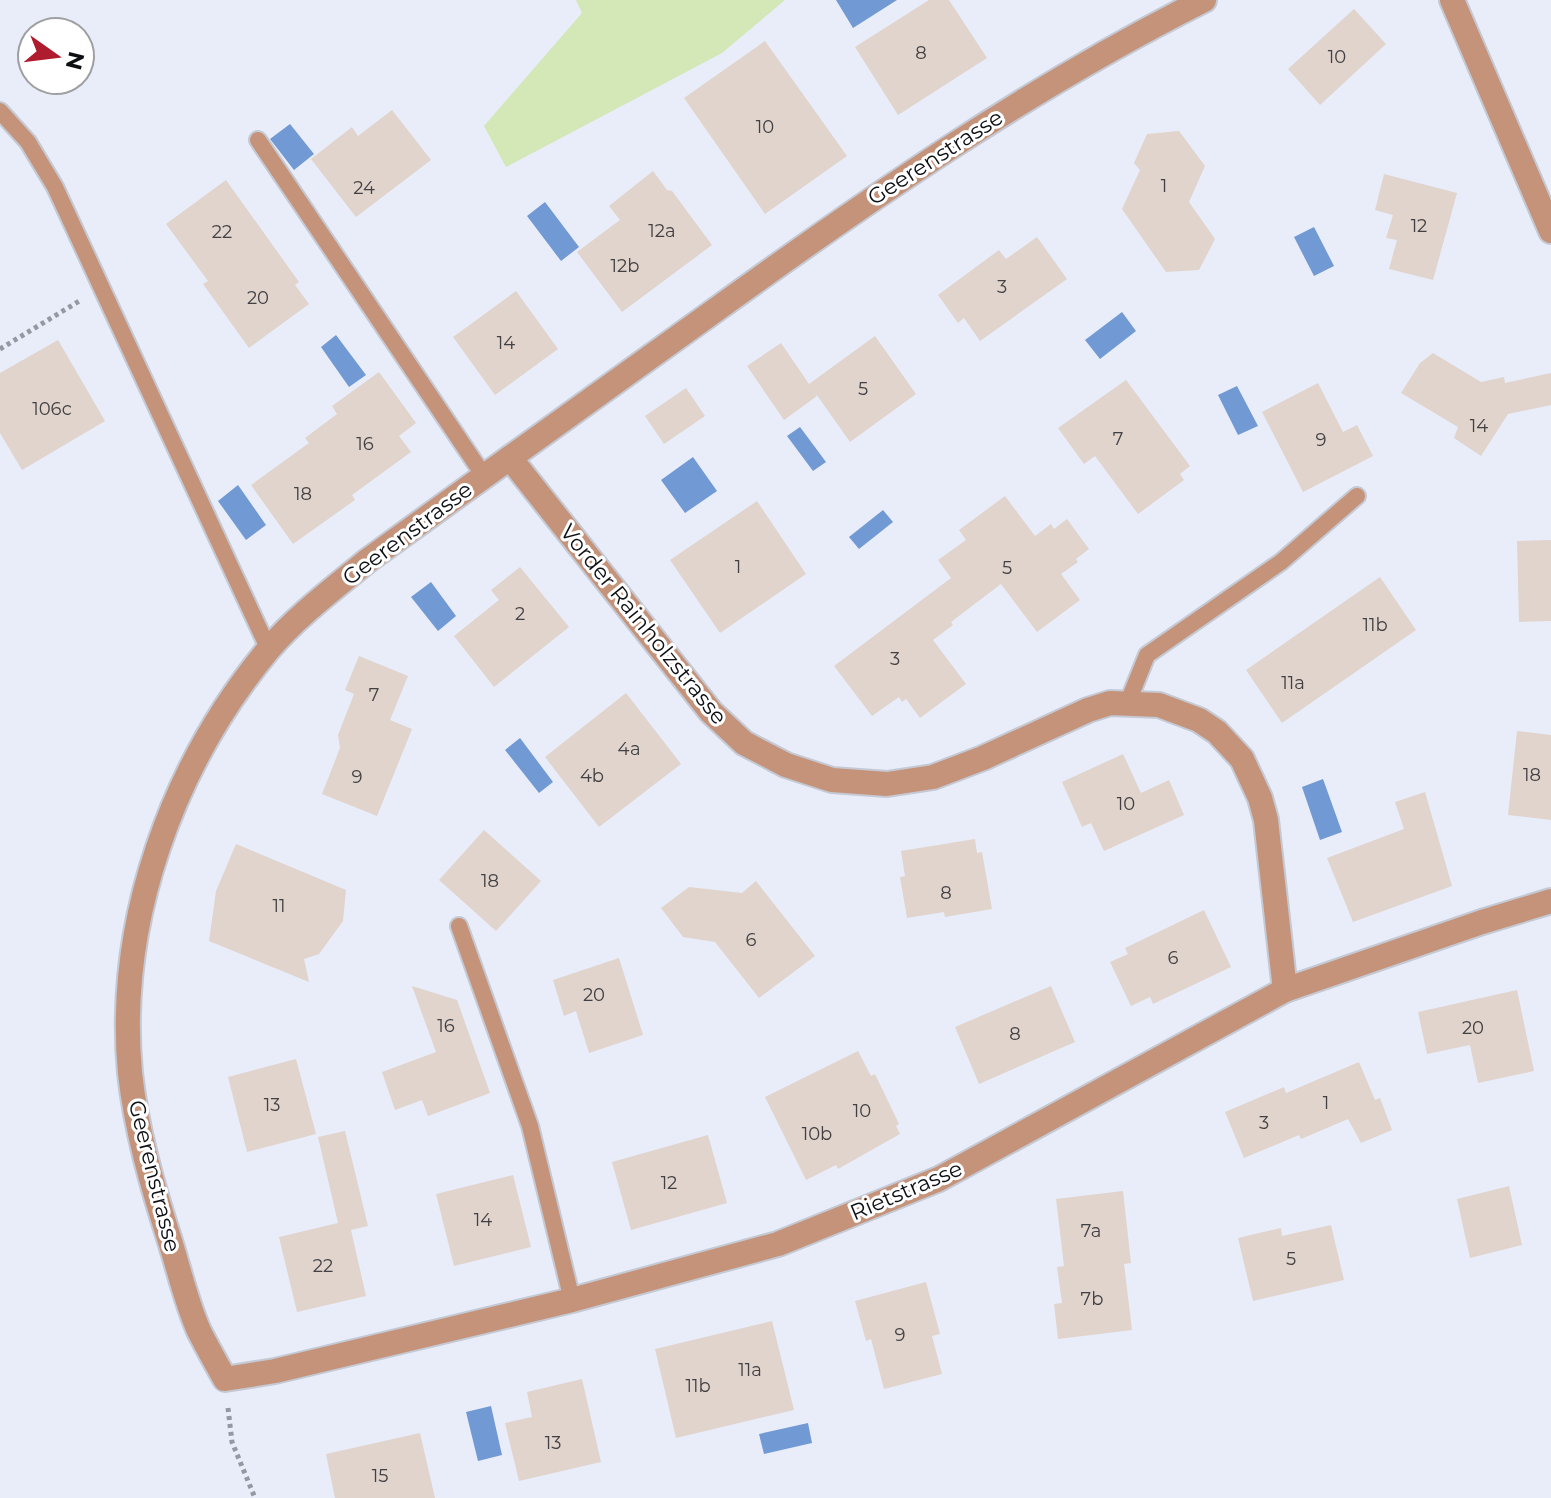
<svg xmlns="http://www.w3.org/2000/svg" width="1551" height="1498" font-family="Montserrat,sans-serif">
	<style>
		.green { fill: #d3e7b7 }
		.water { fill: #7199d3 }
		.building { fill: #e0d4cd }
		.lines { fill: none; stroke-linecap: round; stroke-linejoin: round }
		.lane-casing { stroke: #c5c9d4; stroke-width: 20 }
		.street-casing { stroke: #c5c9d4; stroke-width: 28 }
		.path { stroke: #9498a1; stroke-width: 5; stroke-dasharray: 4 4; stroke-linecap: butt }
		.lane { stroke: #c5937a; stroke-width: 16 }
		.street { stroke: #c5937a; stroke-width: 24 }
		.labels { text-anchor: middle; stroke-width: 6; stroke-linejoin: round; paint-order: stroke }
		.number-label { font-size: 18px; fill: #424042 }
		.street-label { font-size: 22px; fill: #0e0f13; stroke: #fff }
	</style>
	<rect width="100%" height="100%" fill="#e8edf9"/>
	<!-- green -->
	<path class="green" d="M576,0H785L722,53L506,167L484,126L582,13Z"/>
	<!-- water -->
	<g class="water">
		<path d="M836,0H897L853,28Z"/>
		<path d="M290,124L314,154L294,170L270,139Z"/>
		<path d="M545,202L579,247L561,261L527,216Z"/>
		<path d="M1314,227L1334,266L1314,276L1294,237Z"/>
		<path d="M1122,312L1136,331L1100,359L1085,340Z"/>
		<path d="M336,335L366,375L349,387L321,347Z"/>
		<path d="M1237,386L1258,426L1238,435L1218,395Z"/>
		<path d="M800,427L826,462L813,471L787,436Z"/>
		<path d="M693,457L717,491L685,513L661,480Z"/>
		<path d="M238,485L266,525L246,540L218,501Z"/>
		<path d="M883,510L893,522L859,549L849,537Z"/>
		<path d="M431,582L456,616L438,631L411,597Z"/>
		<path d="M520,738L553,782L539,793L505,750Z"/>
		<path d="M1323,779L1342,832L1320,840L1302,787Z"/>
		<path d="M491,1406L502,1455L478,1461L466,1412Z"/>
		<path d="M808,1423L812,1443L764,1454L759,1434Z"/>
	</g>
	<!-- building -->
	<g class="building">
		<path d="M929,0H949L987,58L898,115L855,47Z"/>
		<path d="M1354,9L1386,44L1320,105L1288,69Z"/>
		<path d="M765,41L847,156L765,214L684,98Z"/>
		<path d="M392,110L431,160L356,217L311,159L352,127L358,136Z"/>
		<path d="M1179,131L1205,166L1189,202L1215,239L1199,270L1166,272L1122,209L1140,170L1134,163L1147,134Z"/>
		<path d="M653,171L667,190L672,191L712,245L622,312L577,252L620,220L609,206Z"/>
		<path d="M1384,174L1457,193L1433,280L1389,269L1397,240L1386,238L1393,215L1375,210Z"/>
		<path d="M226,180L299,282L295,285L309,304L249,348L203,284L208,281L166,224Z"/>
		<path d="M1037,237L1067,279L980,341L964,318L958,323L938,295L999,250L1006,259Z"/>
		<path d="M516,291L558,349L495,395L453,337Z"/>
		<path d="M875,336L916,394L850,442L814,391L817,396L784,420L747,366L781,343L809,384Z"/>
		<path d="M58,340L105,421L22,470L0,433V373Z"/>
		<path d="M1433,353L1481,382L1504,377L1505,383L1551,373V405L1508,414L1481,456L1454,438L1458,427L1401,393L1420,363Z"/>
		<path d="M379,372L416,423L399,436L411,452L352,495L355,500L293,544L251,485L309,443L305,438L337,414L332,406Z"/>
		<path d="M1126,380L1190,466L1180,474L1184,480L1138,514L1095,456L1084,464L1058,428Z"/>
		<path d="M1318,383L1343,432L1357,425L1373,456L1303,492L1262,412Z"/>
		<path d="M686,388L705,416L664,444L645,416Z"/>
		<path d="M1005,496L1035,536L1051,524L1054,529L1067,519L1089,549L1076,559L1078,562L1061,574L1080,600L1037,632L1001,584L951,622L953,625L933,640L966,684L920,718L906,699L902,702L899,697L872,716L834,666L951,578L938,560L966,540L959,530Z"/>
		<path d="M757,501L806,574L720,633L670,560Z"/>
		<path d="M1551,540V621L1519,622L1517,541Z"/>
		<path d="M520,567L569,627L494,687L454,636L499,600L491,590Z"/>
		<path d="M1380,577L1416,630L1282,723L1246,670Z"/>
		<path d="M359,656L408,676L390,720L412,729L377,816L322,794L340,748L338,735L354,694L345,690Z"/>
		<path d="M626,693L681,764L599,827L545,757Z"/>
		<path d="M1517,731L1551,735V820L1508,815Z"/>
		<path d="M1123,754L1141,793L1169,780L1184,815L1104,851L1091,823L1082,827L1062,782Z"/>
		<path d="M1425,792L1452,886L1353,922L1327,858L1404,829L1395,802Z"/>
		<path d="M484,830L541,881L496,931L439,880Z"/>
		<path d="M975,839L977,853L982,852L992,909L945,917L944,912L907,918L900,877L905,876L901,851Z"/>
		<path d="M236,844L346,890L343,921L319,954L304,959L309,982L209,941L216,891Z"/>
		<path d="M756,881L815,956L759,998L715,942L683,937L661,908L689,887L742,893Z"/>
		<path d="M1204,910L1231,967L1153,1004L1150,997L1131,1006L1110,962L1128,954L1125,948Z"/>
		<path d="M619,958L643,1035L589,1053L576,1011L564,1016L553,980Z"/>
		<path d="M412,986L457,1000L490,1093L428,1116L422,1100L395,1110L382,1072L436,1052Z"/>
		<path d="M1051,986L1075,1042L979,1084L955,1027Z"/>
		<path d="M1517,990L1534,1071L1478,1083L1470,1045L1427,1054L1418,1012Z"/>
		<path d="M858,1051L871,1076L875,1074L899,1124L896,1126L900,1134L838,1169L836,1165L806,1180L765,1097Z"/>
		<path d="M296,1059L316,1134L247,1152L228,1077Z"/>
		<path d="M1359,1062L1375,1100L1380,1098L1392,1130L1361,1143L1348,1119L1301,1139L1299,1135L1244,1158L1225,1112L1284,1087L1286,1093Z"/>
		<path d="M345,1131L368,1226L351,1230L366,1296L297,1312L279,1237L338,1223L318,1137Z"/>
		<path d="M708,1135L727,1203L631,1230L612,1162Z"/>
		<path d="M513,1175L531,1247L454,1266L436,1194Z"/>
		<path d="M1509,1186L1522,1245L1470,1258L1457,1199Z"/>
		<path d="M1123,1191L1131,1263L1124,1264L1132,1330L1058,1339L1054,1304L1062,1303L1057,1267L1064,1266L1056,1199Z"/>
		<path d="M1331,1225L1344,1280L1253,1301L1238,1238L1281,1228L1282,1236Z"/>
		<path d="M926,1282L940,1334L932,1336L942,1374L884,1389L871,1339L866,1341L855,1301Z"/>
		<path d="M772,1321L794,1410L676,1438L655,1349Z"/>
		<path d="M582,1379L601,1462L519,1481L505,1423L532,1417L527,1392Z"/>
		<path d="M420,1433L435,1498H335L326,1454Z"/>
	</g>
	<g class="lines">
		<defs>
			<g id="lane">
				<path d="M0,111L28,142L55,187L269,650"/>
				<path d="M258,140L484,476"/>
				<path d="M1128,702L1147,655L1281,562L1357,496"/>
				<path d="M459,926L530,1126L572,1300"/>
			</g>
			<g id="street">
				<path d="M1204,0C1029,88 869,199 710,314C596,396 481,478 367,561C333,589 297,616 268,650C172,766 116,922 130,1073C136,1129 152,1185 169,1238C179,1269 186,1302 199,1331C207,1347 216,1363 225,1379L275,1371L572,1300L778,1244L939,1179L1285,990L1482,922L1551,901"/>
				<path d="M1452,0L1551,231"/>
				<path d="M510,458L711,712L744,743L786,765L832,780L887,784L933,777L983,758L1088,710L1110,703L1159,705L1199,720L1217,732L1242,759L1260,798L1266,820L1285,990"/>
			</g>
		</defs>
		<!-- lane casing -->
		<use href="#lane" class="lane-casing"/>
		<!-- street casing -->
		<use href="#street" class="street-casing"/>
		<!-- path -->
		<g class="path">
			<path d="M0,349L81,300"/>
			<path d="M228,1408L232,1442L255,1498"/>
		</g>
		<!-- lane -->
		<use href="#lane" class="lane"/>
		<!-- street -->
		<use href="#street" class="street"/>
	</g>
	<g class="labels">
		<!-- number labels -->
		<g class="number-label">
			<text x="921" y="59">8</text>
			<text x="1337" y="63">10</text>
			<text x="765" y="133">10</text>
			<text x="1164" y="192">1</text>
			<text x="364" y="194">24</text>
			<text x="1419" y="232">12</text>
			<text x="662" y="237">12a</text>
			<text x="222" y="238">22</text>
			<text x="625" y="272">12b</text>
			<text x="1002" y="293">3</text>
			<text x="258" y="304">20</text>
			<text x="506" y="349">14</text>
			<text x="863" y="395">5</text>
			<text x="52" y="415">106c</text>
			<text x="1479" y="432">14</text>
			<text x="1118" y="445">7</text>
			<text x="1321" y="446">9</text>
			<text x="365" y="450">16</text>
			<text x="303" y="500">18</text>
			<text x="738" y="573">1</text>
			<text x="1007" y="574">5</text>
			<text x="520" y="620">2</text>
			<text x="1375" y="631">11b</text>
			<text x="895" y="665">3</text>
			<text x="1293" y="689">11a</text>
			<text x="374" y="701">7</text>
			<text x="629" y="755">4a</text>
			<text x="1532" y="781">18</text>
			<text x="592" y="782">4b</text>
			<text x="357" y="783">9</text>
			<text x="1126" y="810">10</text>
			<text x="490" y="887">18</text>
			<text x="946" y="899">8</text>
			<text x="279" y="912">11</text>
			<text x="751" y="946">6</text>
			<text x="1173" y="964">6</text>
			<text x="594" y="1001">20</text>
			<text x="446" y="1032">16</text>
			<text x="1473" y="1034">20</text>
			<text x="1015" y="1040">8</text>
			<text x="1326" y="1109">1</text>
			<text x="272" y="1111">13</text>
			<text x="862" y="1117">10</text>
			<text x="1264" y="1129">3</text>
			<text x="817" y="1140">10b</text>
			<text x="669" y="1189">12</text>
			<text x="483" y="1226">14</text>
			<text x="1091" y="1237">7a</text>
			<text x="1291" y="1265">5</text>
			<text x="323" y="1272">22</text>
			<text x="1092" y="1305">7b</text>
			<text x="900" y="1341">9</text>
			<text x="750" y="1376">11a</text>
			<text x="698" y="1392">11b</text>
			<text x="553" y="1449">13</text>
			<text x="380" y="1482">15</text>
		</g>
		<!-- street labels -->
		<g class="street-label">
			<text transform="translate(935 157) rotate(-33)" y="8">Geerenstrasse</text>
			<text transform="translate(407 533) rotate(-37)" y="8">Geerenstrasse</text>
			<text transform="translate(644 624) rotate(51)" y="8">Vorder Rainholzstrasse</text>
			<text transform="translate(155 1176) rotate(76)" y="8">Geerenstrasse</text>
			<text transform="translate(906 1190) rotate(-23)" y="8">Rietstrasse</text>
		</g>
	</g>
	<!-- north arrow -->
	<g transform="translate(56 56) rotate(104)"><circle r="38" fill="#ffffff" stroke="#9f9fa1" stroke-width="2"/>
	<path d="M0-6L14 30L0 20L-14 30Z" fill="#af1c2e"/>
	<text y="-12" font-size="22" font-weight="bold" text-anchor="middle" fill="#0e0f13">N</text>
	</g>
</svg>
